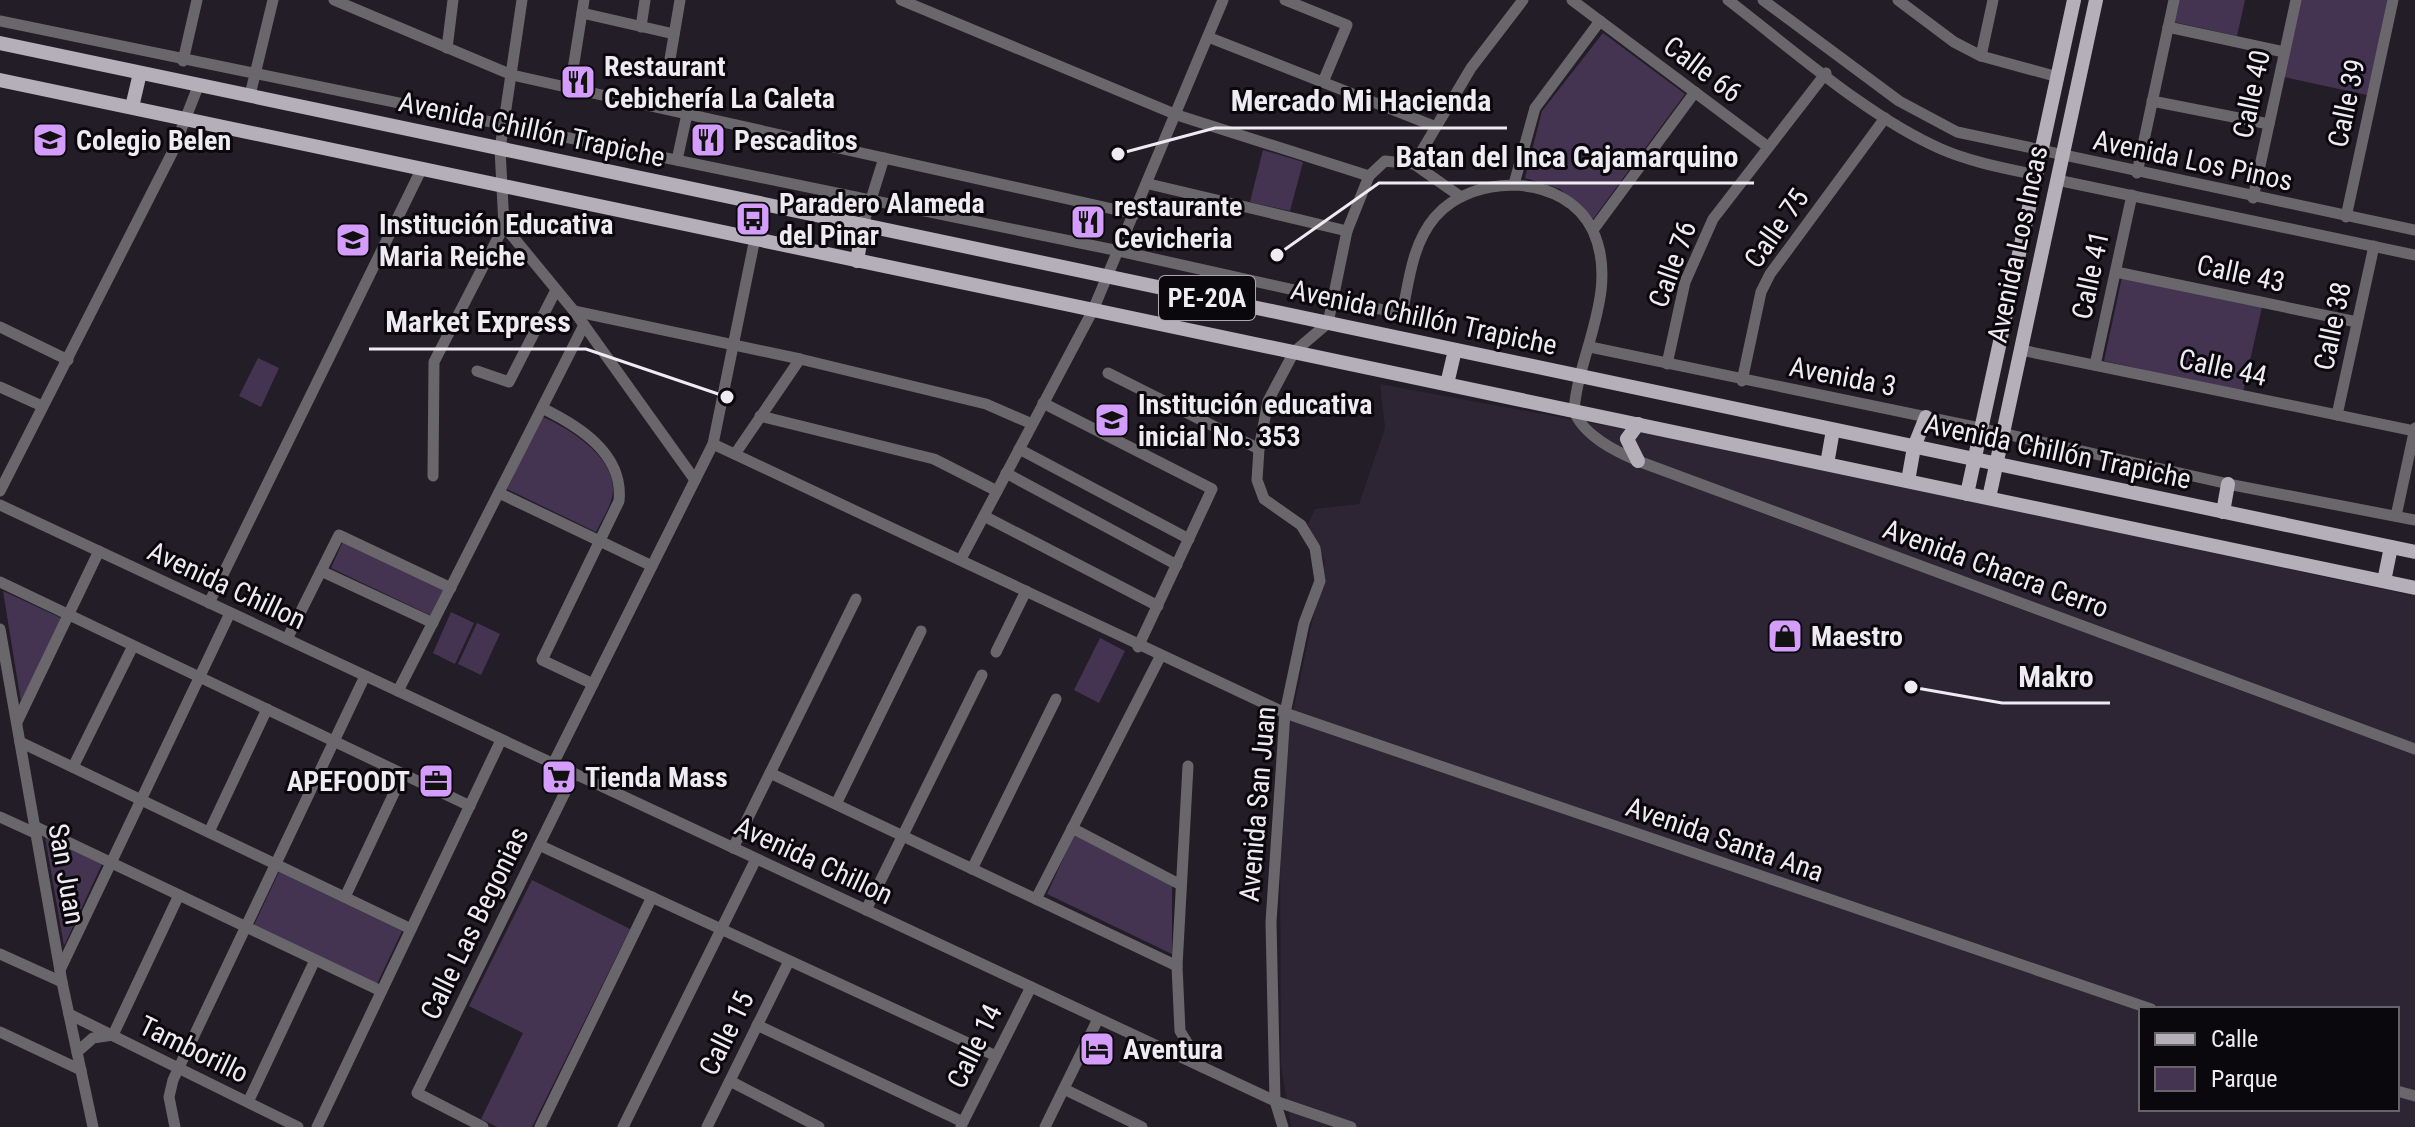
<svg xmlns="http://www.w3.org/2000/svg" width="2415" height="1127" font-family="'Roboto Condensed',sans-serif">
	<style>
		.built { fill: #2d2434; fill-rule: evenodd }
		.green { fill: #453451 }
		.lines { fill: none; stroke-linecap: round; stroke-linejoin: round }
		.minor { stroke: #6a676c; stroke-width: 11 }
		.major { stroke: #b5afba; stroke-width: 14 }
		.labels { text-anchor: middle; stroke-width: 6; stroke-linejoin: round; paint-order: stroke }
		.shield { fill: #0b080d; stroke: #aba7ae; stroke-width: 2 }
		.shield-label { font-size: 26px; font-weight: bold; fill: #efebf3 }
		.poi-label { font-size: 28px; font-weight: bold; fill: #efebf3; stroke: #0b080d; text-anchor: start }
		.street-label { font-size: 28px; fill: #efebf3; stroke: #0b080d }
		.leader { fill: none; stroke: #efebf3; stroke-width: 3 }
		.callout-dot { fill: #efebf3; stroke: #0b080d; stroke-width: 3 }
		.callout-label { font-size: 30px; text-anchor: middle; font-weight: bold; fill: #efebf3; stroke: #0b080d; stroke-width: 6; stroke-linejoin: round; paint-order: stroke }
	</style>
	<rect width="100%" height="100%" fill="#231d27"/>
	<!-- built -->
	<path class="built" d="M1380,384L1662,436L2415,596V1127H1291L1281,1065L1280,848L1290,726L1325,561L1308,524L1315,509L1359,504L1385,428ZM2141,1009H2397V1109H2141Z"/>
	<!-- green -->
	<g class="green">
		<path d="M2179,0H2245L2237,36L2174,22Z"/>
		<path d="M2301,0H2388L2367,95L2284,77Z"/>
		<path d="M1603,33L1685,94L1593,219L1560,189L1525,178L1542,111Z"/>
		<path d="M1263,150L1303,162L1290,211L1250,202Z"/>
		<path d="M2122,277L2262,307L2243,392L2104,361Z"/>
		<path d="M258,358L279,368L261,407L239,396Z"/>
		<path d="M543,417C570,429 614,456 613,491C612,505 602,519 596,532L507,489Z"/>
		<path d="M343,541L444,589L432,616L331,568Z"/>
		<path d="M3,591L61,618L21,702Z"/>
		<path d="M451,612L474,623L455,664L433,653Z"/>
		<path d="M477,623L500,634L481,675L458,664Z"/>
		<path d="M1100,638L1125,651L1099,703L1074,690Z"/>
		<path d="M1075,833L1172,881V954L1047,894Z"/>
		<path d="M45,837L102,864L64,946Z"/>
		<path d="M279,872L402,931L377,984L254,925Z"/>
		<path d="M532,880L630,929L532,1127H497L481,1119L523,1033L469,1006Z"/>
	</g>
	<g class="lines">
		<!-- minor -->
		<g class="minor">
			<path d="M334,0L512,75L1135,214"/>
			<path d="M901,0L1177,115L1369,176"/>
			<path d="M1285,0L1347,25L1323,82"/>
			<path d="M1572,0L1768,147"/>
			<path d="M1728,0C1792,49 1868,117 1941,149C1971,162 2004,168 2036,175"/>
			<path d="M1763,0L1899,101L1957,132L2415,230"/>
			<path d="M1898,0L1954,42L1981,56L2058,77"/>
			<path d="M582,13L674,34"/>
			<path d="M0,21L1119,251L1402,314C1409,281 1412,244 1435,217C1473,172 1566,173 1593,231C1620,290 1578,353 1574,411C1584,436 1615,451 1638,461L2415,749"/>
			<path d="M641,27L645,0"/>
			<path d="M2168,27L2284,52"/>
			<path d="M1208,37L1434,126"/>
			<path d="M447,48L453,0"/>
			<path d="M1981,56L1993,0"/>
			<path d="M183,61L197,0"/>
			<path d="M669,65L680,0"/>
			<path d="M570,88L584,0"/>
			<path d="M250,95L273,0"/>
			<path d="M2152,101L2269,124"/>
			<path d="M677,160L687,114"/>
			<path d="M1414,164L1461,197"/>
			<path d="M2137,173L2174,0"/>
			<path d="M2057,180L2415,255"/>
			<path d="M1149,184L1347,231"/>
			<path d="M1514,184L1535,108L1600,21"/>
			<path d="M2253,198L2296,0"/>
			<path d="M2346,217L2393,0"/>
			<path d="M863,225L884,158"/>
			<path d="M504,226L574,311L695,480"/>
			<path d="M1593,230L1695,92"/>
			<path d="M2116,272L2357,322"/>
			<path d="M574,311L800,359L986,404L1032,424"/>
			<path d="M0,327L68,360"/>
			<path d="M1590,347L1970,426L2233,485L2415,520"/>
			<path d="M2021,350L2415,431"/>
			<path d="M1667,364L1685,282L1713,219L1826,73"/>
			<path d="M2095,365L2132,195"/>
			<path d="M477,371L509,382L556,290"/>
			<path d="M1108,373L1259,449"/>
			<path d="M1742,381L1761,292L1770,274L1885,118"/>
			<path d="M0,387L42,406"/>
			<path d="M1043,403L1212,489L1138,647"/>
			<path d="M542,408C579,426 624,454 619,501L542,660L593,684"/>
			<path d="M2337,415L2374,246"/>
			<path d="M760,416L934,459L997,491"/>
			<path d="M713,444L1285,713L2151,1009"/>
			<path d="M1019,449L1189,539"/>
			<path d="M735,454L800,359"/>
			<path d="M1006,473L1177,565"/>
			<path d="M433,476L434,362L504,226L500,149L522,0"/>
			<path d="M0,491L172,153L199,84"/>
			<path d="M499,493L652,566"/>
			<path d="M0,505L1275,1101L1351,1127"/>
			<path d="M984,516L1158,606"/>
			<path d="M2396,516L2415,428"/>
			<path d="M961,559L1093,310L1223,0"/>
			<path d="M321,571L433,623"/>
			<path d="M0,582L470,806"/>
			<path d="M209,603L422,168"/>
			<path d="M0,629L62,982L93,1127"/>
			<path d="M287,639L339,535L451,588"/>
			<path d="M996,652L1026,591"/>
			<path d="M398,691L584,325"/>
			<path d="M17,722L99,551"/>
			<path d="M20,742L411,929"/>
			<path d="M553,764L713,444L762,204"/>
			<path d="M1188,766L1177,966L1180,1031L1202,1067"/>
			<path d="M73,767L133,646"/>
			<path d="M770,773L1177,966"/>
			<path d="M836,804L921,631"/>
			<path d="M0,817L35,833"/>
			<path d="M34,826L381,991"/>
			<path d="M1072,828L1181,885"/>
			<path d="M209,832L267,709"/>
			<path d="M539,845L996,1056"/>
			<path d="M733,848L856,599"/>
			<path d="M972,869L1056,699"/>
			<path d="M345,897L403,774"/>
			<path d="M1036,899L1160,657"/>
			<path d="M866,910L982,675"/>
			<path d="M0,954L62,982"/>
			<path d="M60,970L230,613"/>
			<path d="M69,1014L298,1127"/>
			<path d="M757,1025L963,1122"/>
			<path d="M0,1032L81,1070"/>
			<path d="M77,1052L93,1038L113,1035L179,895"/>
			<path d="M730,1081L819,1127"/>
			<path d="M1064,1089L1142,1127"/>
			<path d="M2397,1091L2415,1096"/>
			<path d="M248,1102L315,960"/>
			<path d="M961,1126L1031,987"/>
			<path d="M175,1127L169,1097L173,1080L365,676"/>
			<path d="M317,1127L501,740"/>
			<path d="M483,1127L417,1093L574,774"/>
			<path d="M540,1127L652,897"/>
			<path d="M623,1127L756,859"/>
			<path d="M707,1127L789,961"/>
			<path d="M1045,1127L1098,1019"/>
			<path d="M1283,1127L1275,1101L1271,922L1285,713L1304,623L1320,581L1315,548L1301,525L1264,499L1257,480L1259,449L1268,401L1294,352L1328,323L1347,231L1369,176L1385,161L1414,164L1471,68L1523,0"/>
		</g>
		<!-- major -->
		<g class="major">
			<path d="M0,43L2415,552"/>
			<path d="M0,80L2415,588"/>
			<path d="M132,107L140,73"/>
			<path d="M857,261L863,225"/>
			<path d="M1447,384L1455,350"/>
			<path d="M1638,424L1627,439L1638,461"/>
			<path d="M1827,464L1833,430"/>
			<path d="M1908,481L1914,447L1926,417"/>
			<path d="M1967,494L2074,0"/>
			<path d="M1989,498L2096,0"/>
			<path d="M2223,512L2228,484"/>
			<path d="M2384,581L2391,547"/>
		</g>
	</g>
	<!-- icons -->
	<defs>
		<symbol id="restaurant-square" viewBox="-11 -11 22 22"><rect x="-9" y="-9" width="18" height="18" rx="4" fill="#d49cfb" stroke="#0b080d"/><path d="M-5-6h1v4h1v-4h1v4h1v-4h1v5L-1.5 .5V6h-2V.5L-5-1ZM5-6V6H3V1.5H1.5Q1.5-4 5-6Z" fill="#111"/></symbol>
		<symbol id="school-square" viewBox="-11 -11 22 22"><rect x="-9" y="-9" width="18" height="18" rx="4" fill="#d49cfb" stroke="#0b080d"/><path d="M0-5L7-2L0 1L-7-2ZM-4 1L0 2.5L4 1V4Q0 6-4 4Z" fill="#111"/></symbol>
		<symbol id="bus-square" viewBox="-11 -11 22 22"><rect x="-9" y="-9" width="18" height="18" rx="4" fill="#d49cfb" stroke="#0b080d"/><path d="M-5-6H5V4H4V6H2V4H-2V6H-4V4H-5ZM-3.5-4V0h7V-4ZM-3.5 1.2v1.5H-2V1.2ZM2 1.2v1.5H3.5V1.2Z" fill="#111"/></symbol>
		<symbol id="shop-square" viewBox="-11 -11 22 22"><rect x="-9" y="-9" width="18" height="18" rx="4" fill="#d49cfb" stroke="#0b080d"/><path d="M-5-2.5h2.3a2.7 3.5 0 0 1 5.4 0H5L5.5 6h-11ZM-1.5-2.5h3a1.5 2.3 0 0 0-3 0Z" fill="#111"/></symbol>
		<symbol id="supermarket-square" viewBox="-11 -11 22 22"><rect x="-9" y="-9" width="18" height="18" rx="4" fill="#d49cfb" stroke="#0b080d"/><path d="M-6-5.5h2.5l.6 2H6L4.5 2H-2.5L-4.4-4H-6ZM-1.5 3.2a1.3 1.3 0 1 0 .1 0ZM3 3.2a1.3 1.3 0 1 0 .1 0Z" fill="#111"/></symbol>
		<symbol id="office-square" viewBox="-11 -11 22 22"><rect x="-9" y="-9" width="18" height="18" rx="4" fill="#d49cfb" stroke="#0b080d"/><path d="M-6-3h4V-5.5h4V-3h4V5H-6ZM-1-4.5V-3h2v-1.5ZM-6 0V1H6V0Z" fill="#111"/></symbol>
		<symbol id="hotel-square" viewBox="-11 -11 22 22"><rect x="-9" y="-9" width="18" height="18" rx="4" fill="#d49cfb" stroke="#0b080d"/><path d="M-6-4.5h1.5V1H6V5H4.5V3h-9V5H-6ZM-4 0a1.8 1.8 0 1 1 3.6 0ZM.5 0V-2.5h3Q6-2.5 6 0Z" fill="#111"/></symbol>
	</defs>
	<g fill-rule="evenodd">
		<use href="#restaurant-square" x="558" y="62" width="40" height="40"/>
		<use href="#school-square" x="30" y="120" width="40" height="40"/>
		<use href="#restaurant-square" x="688" y="120" width="40" height="40"/>
		<use href="#bus-square" x="733" y="199" width="40" height="40"/>
		<use href="#restaurant-square" x="1068" y="202" width="40" height="40"/>
		<use href="#school-square" x="333" y="220" width="40" height="40"/>
		<use href="#school-square" x="1092" y="400" width="40" height="40"/>
		<use href="#shop-square" x="1765" y="616" width="40" height="40"/>
		<use href="#supermarket-square" x="539" y="757" width="40" height="40"/>
		<use href="#office-square" x="416" y="761" width="40" height="40"/>
		<use href="#hotel-square" x="1077" y="1029" width="40" height="40"/>
	</g>
	<g class="labels">
		<!-- shield labels -->
		<rect class="shield" x="1159" y="276" width="96" height="44" rx="6"/>
		<g class="shield-label">
			<text x="1207" y="307">PE-20A</text>
		</g>
		<!-- poi labels -->
		<g class="poi-label">
			<text x="604" y="76">Restaurant<tspan x="604" dy="32">Cebichería La Caleta</tspan></text>
			<text x="76" y="150">Colegio Belen</text>
			<text x="734" y="150">Pescaditos</text>
			<text x="779" y="213">Paradero Alameda<tspan x="779" dy="32">del Pinar</tspan></text>
			<text x="1114" y="216">restaurante<tspan x="1114" dy="32">Cevicheria</tspan></text>
			<text x="379" y="234">Institución Educativa<tspan x="379" dy="32">Maria Reiche</tspan></text>
			<text x="1138" y="414">Institución educativa<tspan x="1138" dy="32">inicial No. 353</tspan></text>
			<text x="1811" y="646">Maestro</text>
			<text x="585" y="787">Tienda Mass</text>
			<text x="410" y="791" text-anchor="end">APEFOODT</text>
			<text x="1123" y="1059">Aventura</text>
		</g>
		<!-- street labels -->
		<g class="street-label">
			<text transform="translate(1703 69) rotate(37)" y="10">Calle 66</text>
			<text transform="translate(2251 94) rotate(-78)" y="10">Calle 40</text>
			<text transform="translate(2346 103) rotate(-78)" y="10">Calle 39</text>
			<text transform="translate(532 129) rotate(12)" y="10">Avenida Chillón Trapiche</text>
			<text transform="translate(2193 160) rotate(12)" y="10">Avenida Los Pinos</text>
			<text transform="translate(1776 228) rotate(-55)" y="10">Calle 75</text>
			<text transform="translate(2017 244) rotate(-78)" y="10">Avenida Los Incas</text>
			<text transform="translate(1672 264) rotate(-70)" y="10">Calle 76</text>
			<text transform="translate(2241 273) rotate(12)" y="10">Calle 43</text>
			<text transform="translate(2090 275) rotate(-78)" y="10">Calle 41</text>
			<text transform="translate(1424 317) rotate(12)" y="10">Avenida Chillón Trapiche</text>
			<text transform="translate(2332 326) rotate(-78)" y="10">Calle 38</text>
			<text transform="translate(2223 367) rotate(12)" y="10">Calle 44</text>
			<text transform="translate(1843 376) rotate(11)" y="10">Avenida 3</text>
			<text transform="translate(2058 451) rotate(12)" y="10">Avenida Chillón Trapiche</text>
			<text transform="translate(1996 568) rotate(20)" y="10">Avenida Chacra Cerro</text>
			<text transform="translate(227 585) rotate(25)" y="10">Avenida Chillon</text>
			<text transform="translate(1257 804) rotate(-85)" y="10">Avenida San Juan</text>
			<text transform="translate(1725 839) rotate(19)" y="10">Avenida Santa Ana</text>
			<text transform="translate(814 860) rotate(25)" y="10">Avenida Chillon</text>
			<text transform="translate(67 874) rotate(80)" y="10">San Juan</text>
			<text transform="translate(474 923) rotate(-64)" y="10">Calle Las Begonias</text>
			<text transform="translate(726 1033) rotate(-64)" y="10">Calle 15</text>
			<text transform="translate(974 1046) rotate(-64)" y="10">Calle 14</text>
			<text transform="translate(194 1049) rotate(26)" y="10">Tamborillo</text>
		</g>
	</g>
	<!-- callouts -->
	<path class="leader" d="M1118 154L1215 128H1507M1277 255L1379 183H1754M727 397L586 349H369M1911 687L2002 703H2110"/>
	<g class="callout-dot">
		<circle cx="1118" cy="154" r="8"/>
		<circle cx="1277" cy="255" r="8"/>
		<circle cx="727" cy="397" r="8"/>
		<circle cx="1911" cy="687" r="8"/>
	</g>
	<g class="callout-label">
		<text x="1361" y="111">Mercado Mi Hacienda</text>
		<text x="1567" y="167">Batan del Inca Cajamarquino</text>
		<text x="478" y="332">Market Express</text>
		<text x="2056" y="687">Makro</text>
	</g>
	<!-- legend -->
	<rect x="2139" y="1007" width="260" height="104" fill="#0b080d" stroke="#666369" stroke-width="2"/>
	<rect x="2155" y="1033" width="40" height="12" fill="#b5afba" stroke="#666369" stroke-width="2"/>
	<text x="2211" y="1047" font-size="24" fill="#efebf3">Calle</text>
	<rect x="2155" y="1067" width="40" height="24" fill="#453451" stroke="#666369" stroke-width="2"/>
	<text x="2211" y="1087" font-size="24" fill="#efebf3">Parque</text>
</svg>
